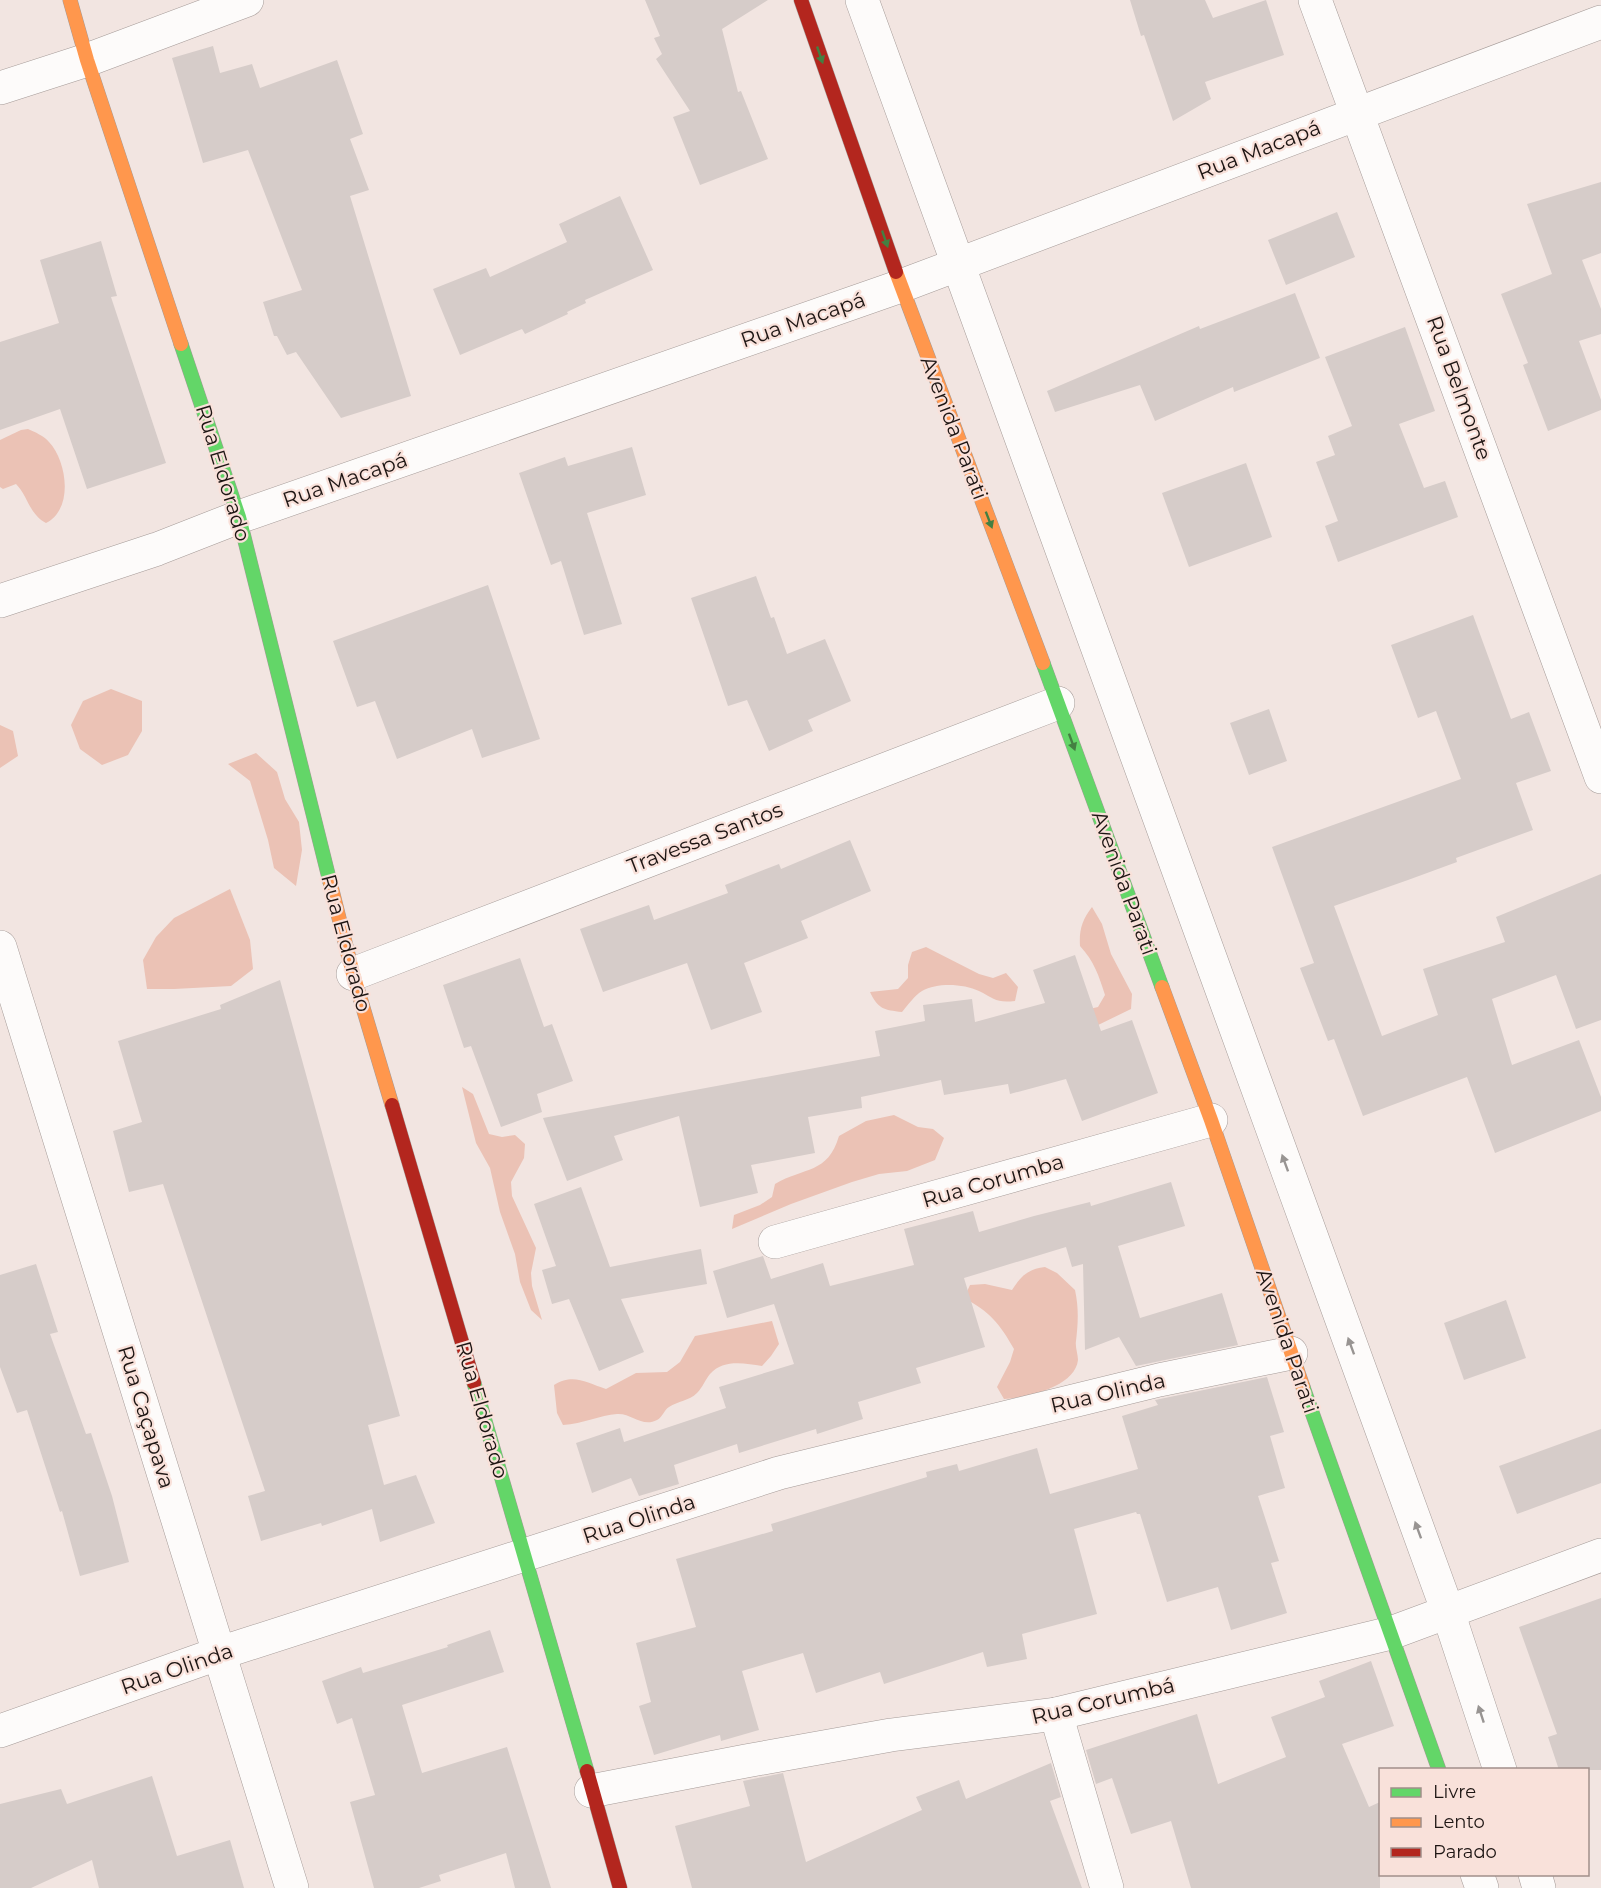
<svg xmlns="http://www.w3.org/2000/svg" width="1601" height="1888" font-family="Montserrat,sans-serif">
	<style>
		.green { fill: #ebc2b5 }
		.building { fill: #d6ccc9 }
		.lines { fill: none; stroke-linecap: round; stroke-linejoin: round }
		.street-casing { stroke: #a59b98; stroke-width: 34 }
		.fast-casing { stroke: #a59b98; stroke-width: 15 }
		.slow-casing { stroke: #a59b98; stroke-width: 15 }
		.jam-casing { stroke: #a59b98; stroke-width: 15 }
		.street { stroke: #fdfbfa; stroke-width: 33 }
		.fast { stroke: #63d668; stroke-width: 14 }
		.slow { stroke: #ff974d; stroke-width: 14 }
		.jam { stroke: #b3261e; stroke-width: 14 }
		.oneway { fill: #447f42 }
		.oneway2 { fill: #989492 }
		.labels { text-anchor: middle; stroke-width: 4.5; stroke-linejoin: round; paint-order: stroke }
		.street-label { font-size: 21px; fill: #1d1513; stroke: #f9e1da }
	</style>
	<rect width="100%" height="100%" fill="#f2e5e1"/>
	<!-- green -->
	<g class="green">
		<path d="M28,429C35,432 44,436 49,442C67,461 74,509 46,523C29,514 28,496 16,484L3,489L0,487V440L21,430Z"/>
		<path d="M111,689L142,701V731L128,755L102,765L80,749L71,725L83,701Z"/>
		<path d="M0,725L13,731L18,756L0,768Z"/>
		<path d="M256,753L277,772L285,799L299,822L302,850L296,886L274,868L268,840L250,781L228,764Z"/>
		<path d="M230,889L250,940L253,969L231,986L174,989H147L143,960L156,937L174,918Z"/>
		<path d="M1092,907L1102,924L1111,954L1132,994L1131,1009L1094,1027L1085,1010L1098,1007L1105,995C1099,976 1094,961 1080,946C1079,930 1082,920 1092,907Z"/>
		<path d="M926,947L979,974L993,978L1006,973L1018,987L1015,1001C996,1003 995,999 979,991C964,984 938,982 922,991C915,995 908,1005 902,1012C884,1010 878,1009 870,992L898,989L908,978V965L912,952Z"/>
		<path d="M462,1087L473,1094L489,1134L502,1137L515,1135L525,1144L524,1158L511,1182L512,1196L536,1248L531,1273L532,1286L542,1320L531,1310L520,1282L515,1254L500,1212L490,1168L476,1143Z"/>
		<path d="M894,1115L918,1127L933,1129L944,1138L935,1160L907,1171L879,1174L852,1182L791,1204L732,1229L734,1215L760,1205L772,1197L775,1184C804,1167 828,1174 839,1136L866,1121Z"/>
		<path d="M1045,1267L1057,1273L1075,1290C1079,1308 1078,1324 1076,1341C1075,1347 1078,1354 1078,1360C1075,1387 1026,1398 1004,1399L997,1387L1010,1362L1014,1349C1000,1324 989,1311 964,1298L970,1285L985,1284L1012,1290C1021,1276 1028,1269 1045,1267Z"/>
		<path d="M772,1321L779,1344L771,1356L762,1366C744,1363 723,1359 710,1374C705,1380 703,1387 697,1393C689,1401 678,1401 669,1407C664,1410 662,1418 657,1420C642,1428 632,1413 617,1414C600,1415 583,1424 563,1425L557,1413L554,1385C574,1373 586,1383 606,1389L636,1373L667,1372L680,1362L695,1336Z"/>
	</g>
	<!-- building -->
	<g class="building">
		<path d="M645,0H768L722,29L738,92L741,91L768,159L700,185L673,117L690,111L656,59L662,54L654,38L660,36Z"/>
		<path d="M1130,0H1205L1213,18L1266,0L1284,55L1205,82L1211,99L1173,121L1144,35L1141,36Z"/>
		<path d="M213,46L220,73L252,64L260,88L337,60L363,134L350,139L369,190L350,196L411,396L341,418L296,352L287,355L277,336H274L263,302L302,290L248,150L203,163L172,58Z"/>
		<path d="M1601,182V253L1582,260L1601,309V334L1579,341L1601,400V410L1548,431L1523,365L1528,363L1501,294L1552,274L1527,204Z"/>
		<path d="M620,196L653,270L585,300L586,303L567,312L568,314L525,334L522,329L460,355L433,289L486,268L490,277L567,242L559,224Z"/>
		<path d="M1337,212L1355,257L1286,285L1268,240Z"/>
		<path d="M101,241L117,296L111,297L166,463L87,489L60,409L0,430V342L59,323L40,260Z"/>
		<path d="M1295,293L1320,358L1234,392L1233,387L1155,421L1140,385L1055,412L1047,391L1199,326L1200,329Z"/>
		<path d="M1405,327L1435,411L1399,424L1424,488L1445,481L1458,517L1338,562L1325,526L1338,521L1316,462L1335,455L1328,436L1352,426L1325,357Z"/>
		<path d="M632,447L646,495L587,513L622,624L584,635L561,561L551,565L519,473L565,457L568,466Z"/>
		<path d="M1246,463L1272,537L1189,567L1162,493Z"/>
		<path d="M756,576L771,618L774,617L787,654L825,639L851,701L808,720L813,731L769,751L747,700L728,706L691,598Z"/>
		<path d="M488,585L540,739L482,758L472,729L397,759L375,701L357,707L333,641Z"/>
		<path d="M1473,615L1511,719L1529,712L1551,771L1516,783L1533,830L1456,858L1457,862L1408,880L1334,906L1382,1036L1438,1015L1423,969L1505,942L1496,917L1601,874V1020L1576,1029L1556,975L1492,999L1512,1065L1579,1040L1601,1097V1111L1495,1153L1467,1077L1363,1116L1334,1039L1328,1041L1300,968L1314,963L1272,847L1461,779L1436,711L1418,718L1391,645Z"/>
		<path d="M1269,709L1287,761L1249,775L1230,723Z"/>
		<path d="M850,840L871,891L801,921L808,938L744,963L762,1012L711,1030L687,963L603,992L580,929L649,905L654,920L728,893L725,885L779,864L781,869Z"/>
		<path d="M1075,955L1101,1031L1132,1020L1158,1093L1082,1121L1066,1079L1010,1094L1008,1084L944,1095L941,1080L861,1097L862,1108L808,1117L815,1153L751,1165L758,1193L700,1207L679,1116L614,1136L623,1160L567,1181L543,1118L880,1056L875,1031L925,1021L923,1005L972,999L975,1022L1045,1003L1033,970Z"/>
		<path d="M520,958L544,1027L552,1024L573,1081L537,1094L542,1112L501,1127L471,1046L464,1048L443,985Z"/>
		<path d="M280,980L400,1416L368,1425L384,1485L416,1475L435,1523L380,1542L372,1509L322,1526L321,1523L261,1541L248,1496L265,1491L163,1184L129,1192L113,1131L142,1122L118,1041L221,1009L220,1005Z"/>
		<path d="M1171,1182L1185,1226L1118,1246L1140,1318L1222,1293L1238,1345L1136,1366L1119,1337L1085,1350L1083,1264L1072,1267L1066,1247L964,1278L985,1347L916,1368L921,1383L858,1402L863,1419L817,1434L816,1429L739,1453L737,1444L674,1465L679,1484L639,1496L631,1478L592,1493L576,1443L620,1428L624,1442L726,1408L719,1387L794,1364L774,1304L727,1318L713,1271L763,1256L771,1279L823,1263L830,1286L914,1265L904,1229L973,1211L979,1232L1034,1216L1090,1202L1091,1206Z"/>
		<path d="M581,1187L610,1267L701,1249L707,1284L621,1299L644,1352L599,1371L569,1299L552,1304L542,1270L556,1266L534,1204Z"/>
		<path d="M36,1264L58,1332L50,1334L86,1434L91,1433L112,1496L129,1562L80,1576L62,1511L60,1512L27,1410L17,1413L0,1367V1275Z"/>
		<path d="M1506,1300L1526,1358L1464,1380L1444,1323Z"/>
		<path d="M1267,1377L1284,1432L1270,1436L1285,1488L1258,1496L1279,1561L1271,1563L1287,1613L1231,1630L1218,1587L1167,1602L1140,1514H1137L1136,1512L1074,1529L1097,1614L1022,1634L1027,1659L987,1667L983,1652L884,1684L880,1672L816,1693L803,1653L742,1671L759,1730L721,1741L720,1735L654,1755L639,1706L651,1702L636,1643L696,1627L676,1559L773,1531L771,1524L927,1477L926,1472L957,1464L959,1471L1037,1448L1050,1494L1138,1469L1122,1416L1158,1405L1155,1400Z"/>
		<path d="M1601,1429V1483L1517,1514L1499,1466Z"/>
		<path d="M1601,1598V1770H1559L1548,1737L1557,1734L1519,1627Z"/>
		<path d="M490,1630L504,1672L402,1705L422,1773L507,1747L551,1888H515L506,1853L439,1875L441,1881L419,1888H374L350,1802L375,1795L352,1718L337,1724L322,1681L361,1667L363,1673L448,1647L447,1645Z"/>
		<path d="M1371,1661L1394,1726L1342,1744L1369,1807L1380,1802V1888H1191L1171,1821L1131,1834L1112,1778L1096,1784L1086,1750L1197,1714L1218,1784L1286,1757L1271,1717L1325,1697L1319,1681Z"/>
		<path d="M1051,1763L1061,1797L1050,1801L1082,1888H692L675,1826L750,1806L743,1781L783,1773L806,1862L922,1810L916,1797L959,1780L966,1799Z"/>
		<path d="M152,1776L177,1856L230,1840L244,1888H99L92,1860L31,1888H0V1804L61,1789L67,1804Z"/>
	</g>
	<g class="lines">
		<defs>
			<g id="street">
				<path d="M862,0L1448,1612L1500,1770"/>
				<path d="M1315,0L1601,777"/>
				<path d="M0,88L87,60L247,0"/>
				<path d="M0,601L157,549L239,517L901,286L1601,22"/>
				<path d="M0,947L292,1888"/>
				<path d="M353,974L1058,703"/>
				<path d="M775,1242L1211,1120"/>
				<path d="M1056,1714L1107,1888"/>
				<path d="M0,1731L220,1653L779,1473L1159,1380L1291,1353"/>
				<path d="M591,1791L746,1761L891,1735L1056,1714L1391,1633L1601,1555"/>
				<path d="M1477,1874L1482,1888"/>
				<path d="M1535,1874L1539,1888"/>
			</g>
			<g id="fast">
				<path d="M181,344L239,517L330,882"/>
				<path d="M1043,663L1162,987"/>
				<path d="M474,1383L587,1771"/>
				<path d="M1303,1387L1439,1770"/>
			</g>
			<g id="slow">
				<path d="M70,0L87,60L181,344"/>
				<path d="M896,272L1043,663"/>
				<path d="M330,882L353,974L392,1105"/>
				<path d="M1162,987L1211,1120L1303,1387"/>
			</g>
			<g id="jam">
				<path d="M801,0L896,272"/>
				<path d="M392,1105L474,1383"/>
				<path d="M587,1771L620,1888"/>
			</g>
		</defs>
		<!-- street casing -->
		<use href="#street" class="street-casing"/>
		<!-- fast casing -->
		<use href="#fast" class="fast-casing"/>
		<!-- slow casing -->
		<use href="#slow" class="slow-casing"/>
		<!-- jam casing -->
		<use href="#jam" class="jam-casing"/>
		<!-- street -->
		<use href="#street" class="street"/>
		<!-- fast -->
		<use href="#fast" class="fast"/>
		<!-- slow -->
		<use href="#slow" class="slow"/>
		<!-- jam -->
		<use href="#jam" class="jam"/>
	</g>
	<!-- one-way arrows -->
	<defs><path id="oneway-solid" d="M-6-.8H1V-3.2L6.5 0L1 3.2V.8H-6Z" transform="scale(1.5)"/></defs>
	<g class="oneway">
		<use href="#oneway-solid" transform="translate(820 55) rotate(71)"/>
		<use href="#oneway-solid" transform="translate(885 239) rotate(71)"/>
		<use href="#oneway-solid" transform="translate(989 520) rotate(69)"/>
		<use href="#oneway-solid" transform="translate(1072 742) rotate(70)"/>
	</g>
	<g class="oneway2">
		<use href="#oneway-solid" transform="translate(1285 1163) rotate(-110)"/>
		<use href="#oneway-solid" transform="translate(1351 1346) rotate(-110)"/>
		<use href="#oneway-solid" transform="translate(1418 1530) rotate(-110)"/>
		<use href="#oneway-solid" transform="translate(1481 1714) rotate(-108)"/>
	</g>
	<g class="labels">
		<!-- street labels -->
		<g class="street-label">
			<text transform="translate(1259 150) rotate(-21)" y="7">Rua Macapá</text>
			<text transform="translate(803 320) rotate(-19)" y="7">Rua Macapá</text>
			<text transform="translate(1459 388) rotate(70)" y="7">Rua Belmonte</text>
			<text transform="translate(954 428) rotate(69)" y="7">Avenida Parati</text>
			<text transform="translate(223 473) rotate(73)" y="7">Rua Eldorado</text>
			<text transform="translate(345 480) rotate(-19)" y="7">Rua Macapá</text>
			<text transform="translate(705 838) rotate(-21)" y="7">Travessa Santos</text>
			<text transform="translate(1124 883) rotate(70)" y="7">Avenida Parati</text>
			<text transform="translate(346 943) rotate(75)" y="7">Rua Eldorado</text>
			<text transform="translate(993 1181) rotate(-16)" y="7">Rua Corumba</text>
			<text transform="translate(1287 1341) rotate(71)" y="7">Avenida Parati</text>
			<text transform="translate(1108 1393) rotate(-13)" y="7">Rua Olinda</text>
			<text transform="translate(482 1410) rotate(74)" y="7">Rua Eldorado</text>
			<text transform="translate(146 1417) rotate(73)" y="7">Rua Caçapava</text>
			<text transform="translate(639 1519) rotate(-18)" y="7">Rua Olinda</text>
			<text transform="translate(177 1669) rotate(-19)" y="7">Rua Olinda</text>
			<text transform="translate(1103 1701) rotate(-13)" y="7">Rua Corumbá</text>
		</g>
	</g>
	<!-- legend -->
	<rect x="1379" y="1768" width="210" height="108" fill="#f9e1da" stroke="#a18f8a" stroke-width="1.5"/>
	<rect x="1391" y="1788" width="30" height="9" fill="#63d668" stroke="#a18f8a" stroke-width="1.5"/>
	<text x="1433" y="1798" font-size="18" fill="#1d1513">Livre</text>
	<rect x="1391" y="1818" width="30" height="9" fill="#ff974d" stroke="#a18f8a" stroke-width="1.5"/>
	<text x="1433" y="1828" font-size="18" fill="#1d1513">Lento</text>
	<rect x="1391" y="1848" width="30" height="9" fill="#b3261e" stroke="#a18f8a" stroke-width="1.5"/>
	<text x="1433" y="1858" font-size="18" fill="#1d1513">Parado</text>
</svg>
